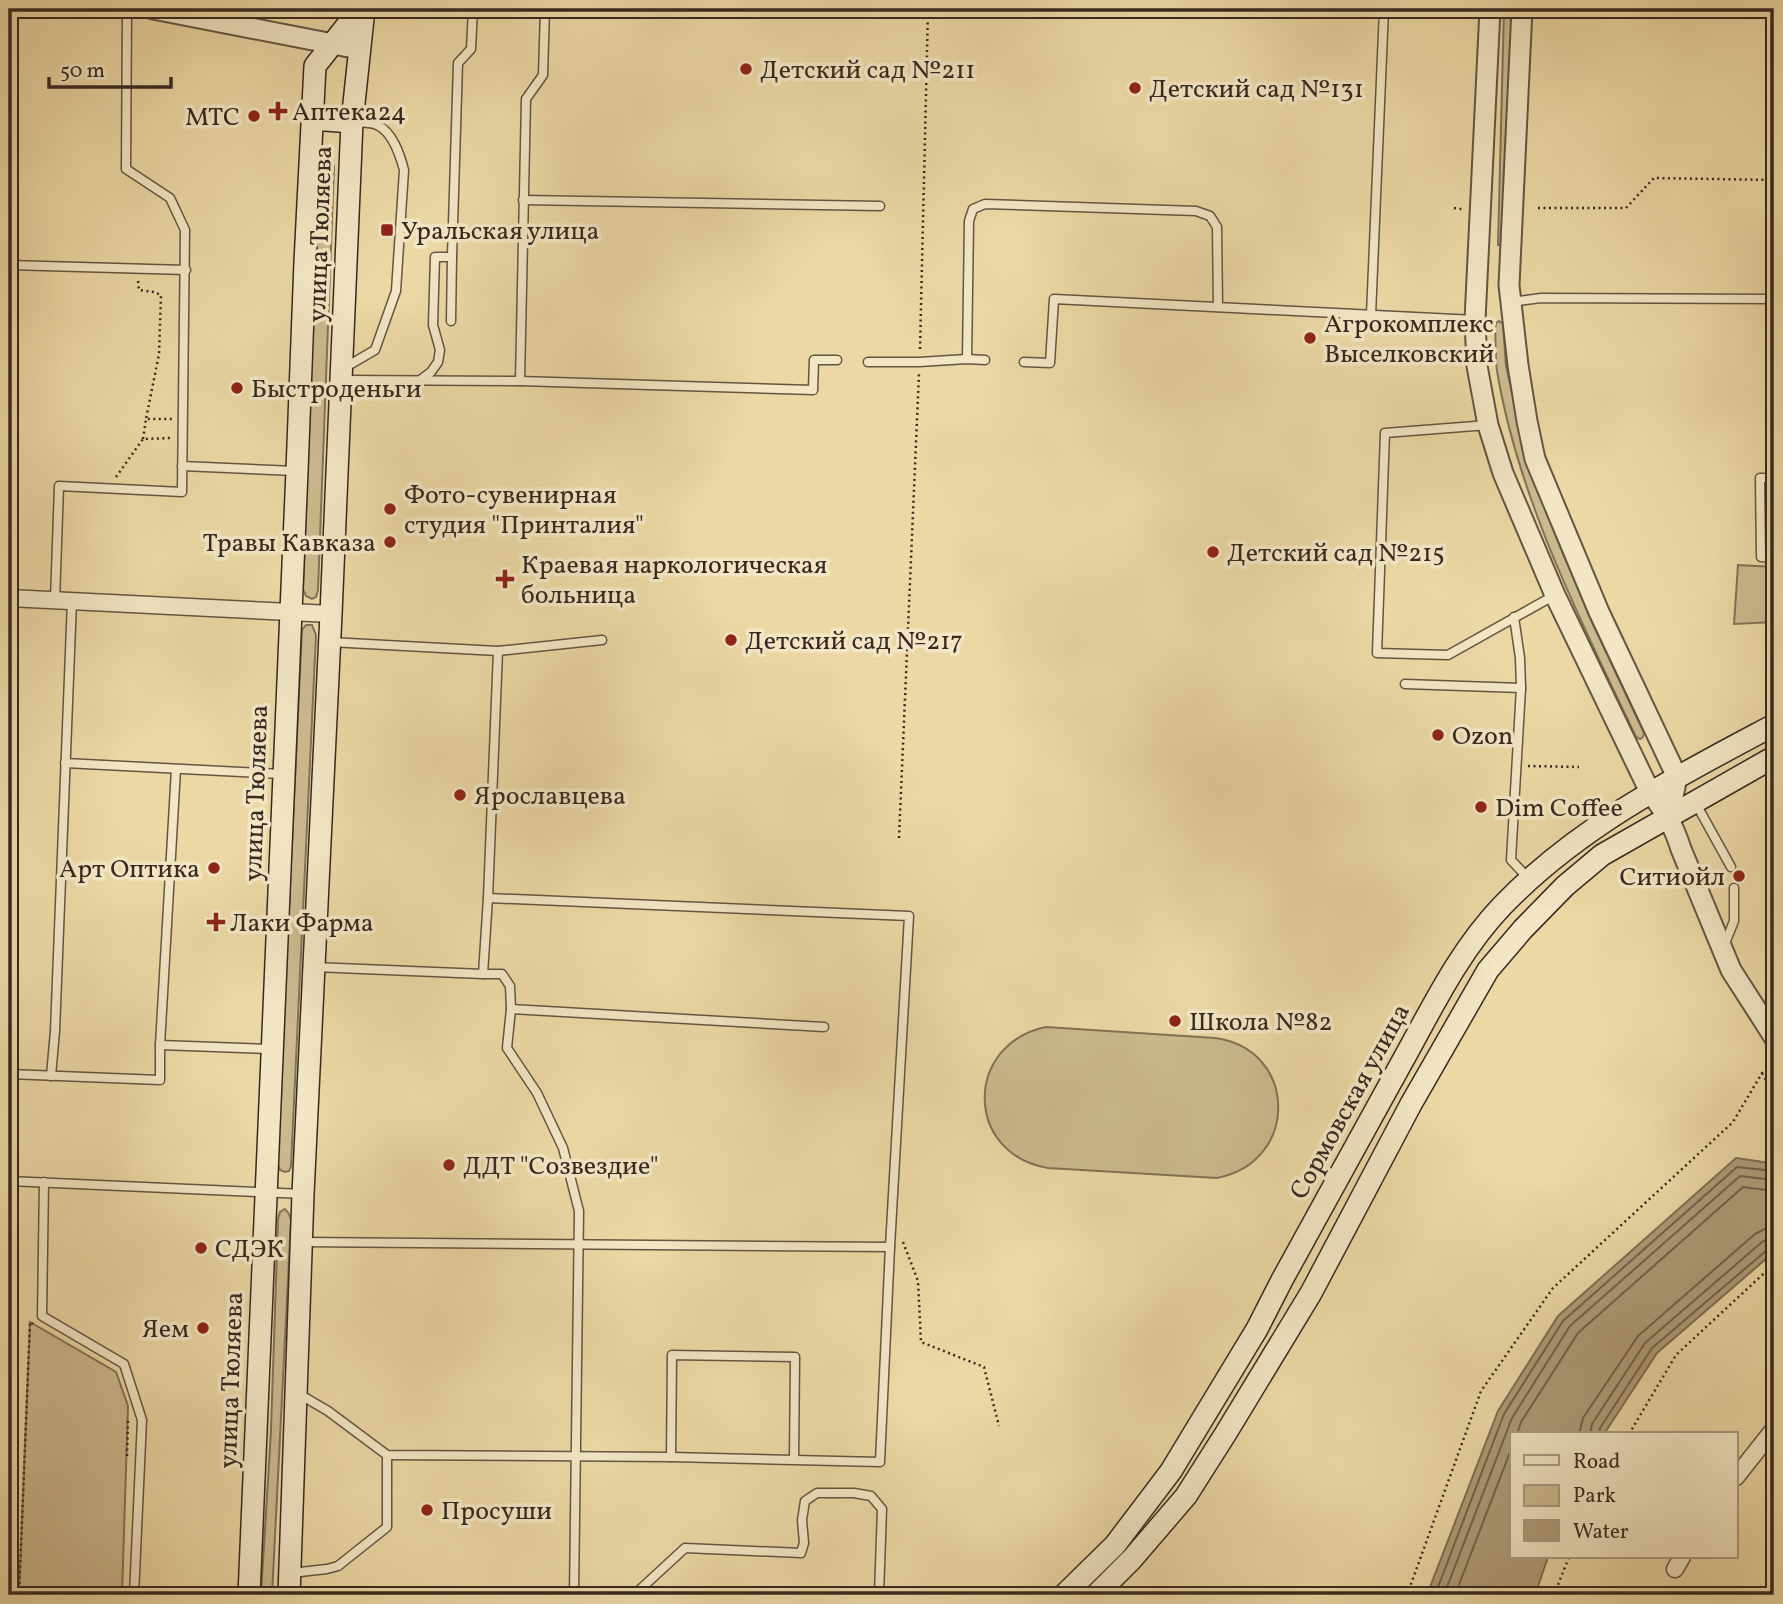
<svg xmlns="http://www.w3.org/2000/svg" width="1783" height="1604" font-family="Vollkorn,serif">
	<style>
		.green { fill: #ccba8f; stroke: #827258; stroke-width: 2 }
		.water { fill: #ae9c78; stroke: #7e6e55; stroke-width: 2 }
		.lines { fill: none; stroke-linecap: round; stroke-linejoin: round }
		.shore { stroke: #72624c; stroke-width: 2 }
		.service-casing { stroke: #645542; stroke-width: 11 }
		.minor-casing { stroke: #645542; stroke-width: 19 }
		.tertiary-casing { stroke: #645542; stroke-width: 23 }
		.secondary-casing { stroke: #372921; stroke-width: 24 }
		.path { stroke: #372921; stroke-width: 2.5; stroke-dasharray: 2 3.5; stroke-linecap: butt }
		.service { stroke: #f2e6c4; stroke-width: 8 }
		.minor { stroke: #f2e6c4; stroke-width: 16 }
		.tertiary { stroke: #f2e6c4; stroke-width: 19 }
		.secondary { stroke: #f2e6c4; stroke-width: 21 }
		.poi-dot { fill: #8f2418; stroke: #f2e6c4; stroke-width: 2.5 }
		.labels { text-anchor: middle; stroke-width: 7; stroke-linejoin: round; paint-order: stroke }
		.poi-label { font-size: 26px; fill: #372921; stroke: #f2e6c4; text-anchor: start }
		.street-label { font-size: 26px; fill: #372921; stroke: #f2e6c4 }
	</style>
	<rect width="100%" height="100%" fill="#ebd8a5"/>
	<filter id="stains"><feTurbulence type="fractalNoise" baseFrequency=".00286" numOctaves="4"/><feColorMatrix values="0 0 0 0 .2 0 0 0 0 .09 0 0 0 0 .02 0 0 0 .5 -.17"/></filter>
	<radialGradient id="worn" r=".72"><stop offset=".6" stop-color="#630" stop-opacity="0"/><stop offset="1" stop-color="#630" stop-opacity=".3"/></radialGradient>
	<!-- green -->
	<g class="green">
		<path d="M1504,9H1515L1506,244L1498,245Z"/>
		<path d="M327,157L332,160L334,167L318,590L316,597L312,599L306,596L303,589L319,167L321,159Z"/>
		<path d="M1499,321L1503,324L1506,366L1529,469L1561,549L1591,620L1644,733L1643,737L1640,739L1636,737C1581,621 1518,498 1497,371C1495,357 1496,342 1495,328L1496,323Z"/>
		<path d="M1738,565L1774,567V622L1734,624Z"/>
		<path d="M306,625H312L316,635L291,1166L289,1171L285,1172L280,1170L277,1163L302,630Z"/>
		<path d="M1046,1027L1215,1038C1298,1049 1300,1162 1217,1178L1048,1168C964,1154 964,1044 1046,1027Z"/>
		<path d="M285,1209L289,1214L291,1220L272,1595H261L271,1430L278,1219L280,1212Z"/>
		<path d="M30,1322L116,1372L128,1406L122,1595H19Z"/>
	</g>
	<!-- water -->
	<path class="water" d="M1736,1158L1770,1163L1774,1169V1252L1657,1353L1604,1434H1512V1557H1548L1535,1595H1427L1498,1411L1558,1316Z"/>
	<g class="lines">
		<!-- shore -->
		<g class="shore">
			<path d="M1517,1434L1521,1422L1578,1333L1743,1187L1774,1191"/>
			<path d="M1579,1434L1583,1418L1638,1336L1755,1234L1765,1229L1774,1228"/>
			<path d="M1590,1434L1592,1424L1645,1343L1762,1242L1768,1239H1774"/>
			<path d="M1599,1434L1600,1428L1652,1348L1767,1250L1774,1248"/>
			<path d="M1435,1595L1504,1414L1563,1321L1737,1167L1774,1171"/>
			<path d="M1444,1595L1512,1418L1570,1326L1740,1176L1774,1180"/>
			<path d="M1455,1595L1512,1447"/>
		</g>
		<defs>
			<g id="service">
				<path d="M9,74L13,75L9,187"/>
				<path d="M523,200L880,206"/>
				<path d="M9,265L186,270"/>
				<path d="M1511,302L1541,298L1774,299"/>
				<path d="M1371,315L1384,9"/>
				<path d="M451,321L452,257"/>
				<path d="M967,359L969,221L973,209L985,204L1196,211L1210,216L1217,227L1218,307"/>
				<path d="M868,362H919L967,359L985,360"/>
				<path d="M1024,362L1050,363L1054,299L1475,320"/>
				<path d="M344,368L375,350L396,291L404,170C400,155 393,132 377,125C371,122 360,123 353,122"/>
				<path d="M343,380L520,381L813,390L814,360H837"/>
				<path d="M419,381L431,372L438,362L440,350L433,325L435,257H452L458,63L471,49L473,9"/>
				<path d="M520,381L526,99L543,75L545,9"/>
				<path d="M1488,425L1385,433L1377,653L1448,655L1555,595"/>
				<path d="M182,466L295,471"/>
				<path d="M1774,478H1760L1761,557L1774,558"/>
				<path d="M55,600L59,486L182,492L185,230L170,198L126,169L127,9"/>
				<path d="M1514,617L1520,658L1521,688L1511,860L1529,879"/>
				<path d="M330,642L498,651L602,640"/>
				<path d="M498,651L488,898L483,974H502L510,986L511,1009L507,1048L537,1093L563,1148L579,1211L574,1595"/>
				<path d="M1405,684L1521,688"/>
				<path d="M65,763L281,774"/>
				<path d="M176,769L160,1045L270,1049"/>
				<path d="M1695,802L1731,867"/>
				<path d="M488,898L909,916L890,1247"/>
				<path d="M1724,946L1734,921V888"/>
				<path d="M314,967L483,974"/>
				<path d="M511,1009L824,1027"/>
				<path d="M9,1074L160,1080V1045"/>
				<path d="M51,1076L55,1031L72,601"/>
				<path d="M9,1181L303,1194"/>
				<path d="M44,1182L42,1316L124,1364L142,1420L134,1595"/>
				<path d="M299,1394L328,1411L387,1455L671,1457L880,1462L890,1247L302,1242"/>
				<path d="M671,1457L672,1355L795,1357L794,1459"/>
				<path d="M291,1573L327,1569L338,1566L387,1527V1455"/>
				<path d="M634,1595L685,1548L801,1553L804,1543L802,1520L805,1501L817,1493H854L871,1496L882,1509L879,1595"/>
			</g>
			<g id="minor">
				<path d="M9,598L331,614"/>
				<path d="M1736,1477L1774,1429"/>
				<path d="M1675,1569L1682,1557"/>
			</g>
			<g id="tertiary">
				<path d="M153,9L359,49"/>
				<path d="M1490,9L1475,320L1477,366L1488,425L1503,473L1555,595L1650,792C1666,813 1673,824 1681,849L1731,970L1774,1037"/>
				<path d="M1522,9L1509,285L1518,365L1527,421L1535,459L1599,612L1677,777L1669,817"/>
			</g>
			<g id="secondary">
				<path d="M312,119L352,122"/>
				<path d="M249,1595L297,471L305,262L315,66L360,9"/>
				<path d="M289,1595L303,1194L331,614L352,122L364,9"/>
				<path d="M1064,1595L1115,1545L1171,1471L1257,1329L1282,1280C1322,1207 1362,1134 1402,1062C1432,1008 1459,951 1502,906C1579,826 1678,776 1774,725"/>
				<path d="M1096,1595L1132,1559L1186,1496L1226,1433L1311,1293L1411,1104L1488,970L1523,929L1565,886L1602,855L1774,757"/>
			</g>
		</defs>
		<!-- service casing -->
		<use href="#service" class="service-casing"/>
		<!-- minor casing -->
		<use href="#minor" class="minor-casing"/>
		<!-- tertiary casing -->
		<use href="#tertiary" class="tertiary-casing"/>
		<!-- secondary casing -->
		<use href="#secondary" class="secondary-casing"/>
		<!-- path -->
		<g class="path">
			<path d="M1454,208L1462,209"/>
			<path d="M1538,208H1626L1654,178L1774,180"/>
			<path d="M138,281L139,290L154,292L161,295L159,354L146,419"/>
			<path d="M920,349L928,9"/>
			<path d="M143,439L146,419H172"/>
			<path d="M116,477L143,439L170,438"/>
			<path d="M1528,766L1579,767"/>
			<path d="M899,838L919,373"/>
			<path d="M1762,1073L1774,1094"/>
			<path d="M903,1242L918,1281L921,1342L984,1367L999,1426"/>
			<path d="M1629,1434L1676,1355L1774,1264"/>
			<path d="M127,1456L128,1420"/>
			<path d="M19,1595L30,1322L33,1324"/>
			<path d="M1407,1595L1481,1391L1553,1288L1733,1122L1762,1073L1774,1069"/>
			<path d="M1554,1595L1569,1557"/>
		</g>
		<!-- service -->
		<use href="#service" class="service"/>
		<!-- minor -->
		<use href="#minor" class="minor"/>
		<!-- tertiary -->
		<use href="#tertiary" class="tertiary"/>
		<!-- secondary -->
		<use href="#secondary" class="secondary"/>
	</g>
	<!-- markers -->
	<g class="poi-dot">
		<circle cx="746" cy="69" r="7"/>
		<circle cx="1135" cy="88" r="7"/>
		<path d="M274.5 100.5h7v7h7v7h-7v7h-7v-7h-7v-7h7z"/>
		<circle cx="254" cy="116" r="7"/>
		<rect x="380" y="223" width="14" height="14" rx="3.5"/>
		<circle cx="1310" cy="338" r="7"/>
		<circle cx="237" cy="388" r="7"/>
		<circle cx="390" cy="509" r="7"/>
		<circle cx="390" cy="542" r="7"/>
		<circle cx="1213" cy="552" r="7"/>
		<path d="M501.5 568.5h7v7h7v7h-7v7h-7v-7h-7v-7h7z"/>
		<circle cx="731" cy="640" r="7"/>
		<circle cx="1438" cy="735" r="7"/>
		<circle cx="460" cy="795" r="7"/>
		<circle cx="1481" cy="807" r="7"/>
		<circle cx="214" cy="868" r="7"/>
		<circle cx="1739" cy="876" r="7"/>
		<path d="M212.5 911.5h7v7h7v7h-7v7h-7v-7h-7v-7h7z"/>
		<circle cx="1175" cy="1021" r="7"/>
		<circle cx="449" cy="1165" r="7"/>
		<circle cx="201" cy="1248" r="7"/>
		<circle cx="203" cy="1328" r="7"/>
		<circle cx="427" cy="1510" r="7"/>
	</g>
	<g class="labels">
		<!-- poi labels -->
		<g class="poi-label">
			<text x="760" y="78">Детский сад №211</text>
			<text x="1149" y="97">Детский сад №131</text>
			<text x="292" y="120">Аптека24</text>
			<text x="240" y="125" text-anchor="end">МТС</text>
			<text x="401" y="239">Уральская улица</text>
			<text x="1324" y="332">Агрокомплекс<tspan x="1324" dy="30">Выселковский</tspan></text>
			<text x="251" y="397">Быстроденьги</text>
			<text x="404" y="503">Фото-сувенирная<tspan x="404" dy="30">студия "Принталия"</tspan></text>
			<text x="376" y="551" text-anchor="end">Травы Кавказа</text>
			<text x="1227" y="561">Детский сад №215</text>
			<text x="521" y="573">Краевая наркологическая<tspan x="521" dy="30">больница</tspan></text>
			<text x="745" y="649">Детский сад №217</text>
			<text x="1452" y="744">Ozon</text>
			<text x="474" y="804">Ярославцева</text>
			<text x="1495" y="816">Dim Coffee</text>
			<text x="200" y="877" text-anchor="end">Арт Оптика</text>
			<text x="1725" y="885" text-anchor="end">Ситиойл</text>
			<text x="230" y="931">Лаки Фарма</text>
			<text x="1189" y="1030">Школа №82</text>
			<text x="463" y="1174">ДДТ "Созвездие"</text>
			<text x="215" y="1257">СДЭК</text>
			<text x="189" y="1337" text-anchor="end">Яем</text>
			<text x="441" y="1519">Просуши</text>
		</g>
		<!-- street labels -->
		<g class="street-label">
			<text transform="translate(319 234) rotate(-88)" y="9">улица Тюляева</text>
			<text transform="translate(255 793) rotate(-88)" y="9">улица Тюляева</text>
			<text transform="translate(1349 1101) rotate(-61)" y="9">Сормовская улица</text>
			<text transform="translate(230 1380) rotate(-88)" y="9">улица Тюляева</text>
		</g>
	</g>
	<!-- margin -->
	<rect width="1783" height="1604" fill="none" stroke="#ebd8a5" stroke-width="35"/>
	<rect x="10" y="10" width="1762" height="1583" fill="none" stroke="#372921" stroke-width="3.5"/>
	<rect x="18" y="18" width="1748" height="1569" fill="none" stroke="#372921" stroke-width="2"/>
	<!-- legend -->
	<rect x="1510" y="1432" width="228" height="126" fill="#f2e6c4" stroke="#a79a83" stroke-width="2"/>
	<rect x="1524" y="1455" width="35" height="10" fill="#f2e6c4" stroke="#a79a83" stroke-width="2"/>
	<text x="1573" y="1468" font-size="21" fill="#372921">Road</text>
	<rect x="1524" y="1485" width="35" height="21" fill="#ccba8f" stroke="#a79a83" stroke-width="2"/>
	<text x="1573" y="1502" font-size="21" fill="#372921">Park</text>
	<rect x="1524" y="1520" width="35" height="21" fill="#ae9c78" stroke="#a79a83" stroke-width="2"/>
	<text x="1573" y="1538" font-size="21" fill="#372921">Water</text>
	<!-- scale -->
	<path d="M49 77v10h122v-10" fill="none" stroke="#372921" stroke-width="3.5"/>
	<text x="60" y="77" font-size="21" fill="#372921" stroke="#f2e6c4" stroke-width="5" paint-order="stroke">50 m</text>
	<rect width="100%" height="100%" filter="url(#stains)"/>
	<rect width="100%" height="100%" fill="url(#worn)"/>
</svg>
